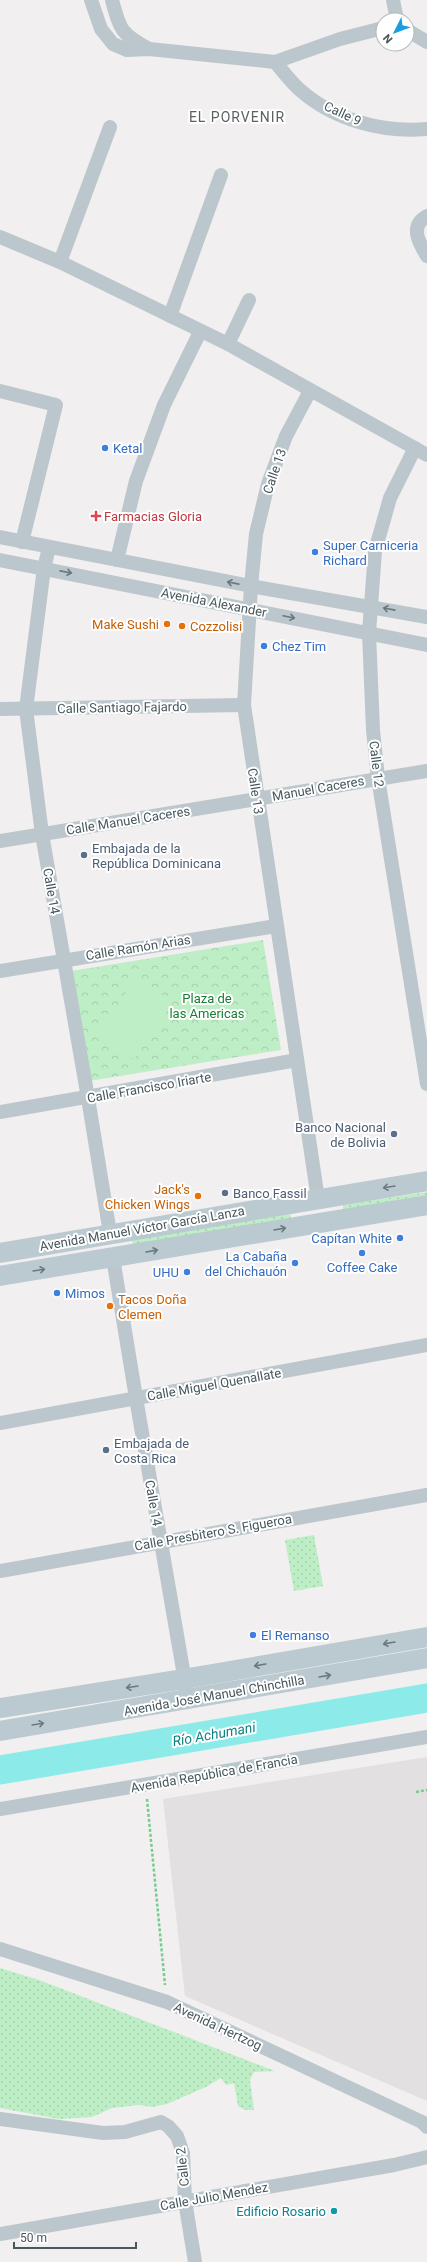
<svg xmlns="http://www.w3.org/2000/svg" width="427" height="2262" font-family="Roboto,sans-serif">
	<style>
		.education { fill: #e2e0e1 }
		.grass { fill: url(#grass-dots) }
		.park { fill: url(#park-crowns) }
		.pitch { fill: #beeec6 }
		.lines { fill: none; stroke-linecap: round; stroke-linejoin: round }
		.river { stroke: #8cebe9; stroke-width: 29 }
		.path { stroke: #76cc8f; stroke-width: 2.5; stroke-dasharray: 3 2; stroke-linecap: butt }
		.street { stroke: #bbc7cc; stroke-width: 14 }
		.secondary { stroke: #bbcad0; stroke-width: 20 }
		.oneway { stroke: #6a797e }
		.oneway2 { stroke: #6a7a7f }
		.shop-dot { fill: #3f7fe0; stroke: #fff; stroke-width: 1.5 }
		.health-dot { fill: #e0444e; stroke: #fff; stroke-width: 1.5 }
		.food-dot { fill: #e8710a; stroke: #fff; stroke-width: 1.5 }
		.service-dot { fill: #5c6f8a; stroke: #fff; stroke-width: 1.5 }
		.culture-dot { fill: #0f9aa8; stroke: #fff; stroke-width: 1.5 }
		.labels { text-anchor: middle; stroke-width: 4; stroke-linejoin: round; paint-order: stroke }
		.street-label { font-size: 13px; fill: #47575c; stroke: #fff }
		.shop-label { font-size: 13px; fill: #366cbe; stroke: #fff; text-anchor: start }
		.health-label { font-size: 13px; fill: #be3a42; stroke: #fff; text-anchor: start }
		.food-label { font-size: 13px; fill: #c56008; stroke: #fff; text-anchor: end }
		.service-label { font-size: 13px; fill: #4e5e75; stroke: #fff; text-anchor: start }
		.park-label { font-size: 13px; fill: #187d34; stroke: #fff }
		.culture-label { font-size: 13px; fill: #0d838f; stroke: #fff; text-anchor: end }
		.neighbourhood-label { font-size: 14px; letter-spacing: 1px; fill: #5c6164; stroke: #fff }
		.water-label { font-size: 14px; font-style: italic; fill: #0f8281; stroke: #fff }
	</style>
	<defs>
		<pattern id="grass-dots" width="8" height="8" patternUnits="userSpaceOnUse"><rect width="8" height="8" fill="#beeec6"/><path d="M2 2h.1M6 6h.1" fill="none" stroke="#a5ceac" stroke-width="1.8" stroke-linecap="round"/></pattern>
		<pattern id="park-crowns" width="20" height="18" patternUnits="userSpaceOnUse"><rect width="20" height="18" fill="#beeec6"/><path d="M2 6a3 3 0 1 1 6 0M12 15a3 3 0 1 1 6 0" fill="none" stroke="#a5ceac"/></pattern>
	</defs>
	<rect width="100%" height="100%" fill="#f1efef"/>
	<!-- education -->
	<path class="education" d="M427,1757V2101L185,1996L163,1799Z"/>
	<!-- grass -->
	<g class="grass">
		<path d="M427,1192V1195L343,1210V1205Z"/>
		<path d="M290,1214L291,1218L133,1245L132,1240Z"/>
		<path d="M314,1535L323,1586L294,1591L285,1540Z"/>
		<path d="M0,1968L39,1980L275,2071L254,2072L250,2080L254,2110H245L238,2106L234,2083L226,2085L221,2078L206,2087L167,2104L152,2107L139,2105L112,2108L92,2117L59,2119L0,2108Z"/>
	</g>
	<!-- park -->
	<path class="park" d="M263,940L281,1050L89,1081L71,971Z"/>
	<!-- pitch -->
	<path class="pitch" d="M136,978L173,1002L134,1059L98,1035Z"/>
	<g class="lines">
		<!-- river -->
		<path class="river" d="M0,1770L427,1698"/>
		<!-- path -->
		<g class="path">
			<path d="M416,1792L427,1790"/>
			<path d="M147,1799L165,1985"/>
		</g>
		<!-- street -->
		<g class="street">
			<path d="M91,0L101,29L113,44L127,50L149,49L275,62L340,39L383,28"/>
			<path d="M112,0C120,30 121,34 149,49"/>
			<path d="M393,0L397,20"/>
			<path d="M407,30L427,42"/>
			<path d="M275,62C283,71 291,82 300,90C334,120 383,133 427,129"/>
			<path d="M427,216C409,226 419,243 427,256"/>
			<path d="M0,237L60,262L228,344L427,455"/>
			<path d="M60,262L110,127"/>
			<path d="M170,316L221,175"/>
			<path d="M228,344L249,300"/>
			<path d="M0,391L56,405L22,542"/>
			<path d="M310,391L286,436L268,484L256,534L251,586L244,705L318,1199"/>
			<path d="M415,448L390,498L375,551L369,633L373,730L378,778L427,1084"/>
			<path d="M0,537L251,586L427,617"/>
			<path d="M49,548L44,568L26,709L42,834L88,1098L110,1233"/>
			<path d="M0,560L427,645"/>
			<path d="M117,560L136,481L164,405L200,332"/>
			<path d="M0,709L244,705"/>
			<path d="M0,841L427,771"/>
			<path d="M0,971L276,926"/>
			<path d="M0,1112L297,1060"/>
			<path d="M113,1258L136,1398L186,1687"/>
			<path d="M0,1423L427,1345"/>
			<path d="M0,1571L427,1495"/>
			<path d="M0,1809L427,1737"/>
			<path d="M0,1949L167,2002L422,2122L427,2127"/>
			<path d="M0,2119L103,2133L125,2132L161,2122L168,2126L177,2136L183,2153L185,2201L195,2262"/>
			<path d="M0,2234L394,2165L427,2157"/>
		</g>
		<!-- secondary -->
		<g class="secondary">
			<path d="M0,1253L427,1181"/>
			<path d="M0,1276L427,1205"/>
			<path d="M0,1708L184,1679L427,1637"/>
			<path d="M0,1731L427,1658"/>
		</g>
	</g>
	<!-- one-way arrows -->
	<defs><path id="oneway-shaft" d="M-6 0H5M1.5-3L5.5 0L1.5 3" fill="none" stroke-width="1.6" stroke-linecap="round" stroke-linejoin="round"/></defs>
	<g class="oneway">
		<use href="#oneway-shaft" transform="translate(66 572) rotate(11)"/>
		<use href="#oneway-shaft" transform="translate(233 583) rotate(-169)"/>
		<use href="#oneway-shaft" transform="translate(389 609) rotate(-169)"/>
		<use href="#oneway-shaft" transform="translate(289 617) rotate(12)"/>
	</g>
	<g class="oneway2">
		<use href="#oneway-shaft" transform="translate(389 1187) rotate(171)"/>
		<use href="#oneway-shaft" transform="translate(280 1229) rotate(-10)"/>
		<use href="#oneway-shaft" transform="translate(152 1251) rotate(-10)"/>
		<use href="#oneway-shaft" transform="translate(39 1270) rotate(-9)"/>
		<use href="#oneway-shaft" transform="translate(389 1643) rotate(170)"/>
		<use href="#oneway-shaft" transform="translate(260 1665) rotate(170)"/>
		<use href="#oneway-shaft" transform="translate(325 1676) rotate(-10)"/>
		<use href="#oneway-shaft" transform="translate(132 1687) rotate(171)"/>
		<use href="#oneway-shaft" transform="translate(38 1724) rotate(-9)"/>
	</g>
	<!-- markers -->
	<g class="shop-dot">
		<circle cx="105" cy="448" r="4"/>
		<circle cx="315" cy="552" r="4"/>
		<circle cx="264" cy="646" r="4"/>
		<circle cx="400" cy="1238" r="4"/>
		<circle cx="362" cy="1253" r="4"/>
		<circle cx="295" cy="1263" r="4"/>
		<circle cx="187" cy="1272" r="4"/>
		<circle cx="57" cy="1293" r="4"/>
		<circle cx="253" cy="1635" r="4"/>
	</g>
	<path class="health-dot" d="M94 510h4v4h4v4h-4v4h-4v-4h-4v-4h4z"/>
	<g class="food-dot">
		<circle cx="167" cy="624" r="4"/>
		<circle cx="182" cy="626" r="4"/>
		<circle cx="198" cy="1196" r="4"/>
		<circle cx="110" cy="1306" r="4"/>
	</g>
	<g class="service-dot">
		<circle cx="84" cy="855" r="4"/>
		<circle cx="394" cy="1134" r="4"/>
		<circle cx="225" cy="1193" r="4"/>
		<circle cx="106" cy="1450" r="4"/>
	</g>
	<circle class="culture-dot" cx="334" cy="2211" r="4"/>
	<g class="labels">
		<!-- street labels -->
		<g class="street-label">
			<text transform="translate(343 113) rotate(25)" y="5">Calle 9</text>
			<text transform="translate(274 471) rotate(-71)" y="5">Calle 13</text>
			<text transform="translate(214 602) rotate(11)" y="5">Avenida Alexander</text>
			<text transform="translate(122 707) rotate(-1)" y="5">Calle Santiago Fajardo</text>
			<text transform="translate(377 764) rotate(83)" y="5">Calle 12</text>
			<text transform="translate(318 788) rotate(-10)" y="5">Manuel Caceres</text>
			<text transform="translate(256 791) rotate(82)" y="5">Calle 13</text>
			<text transform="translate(128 820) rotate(-9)" y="5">Calle Manuel Caceres</text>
			<text transform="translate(52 891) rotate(80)" y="5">Calle 14</text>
			<text transform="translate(138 947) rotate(-9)" y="5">Calle Ramón Arias</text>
			<text transform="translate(149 1087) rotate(-10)" y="5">Calle Francisco Iriarte</text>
			<text transform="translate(142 1228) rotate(-10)" y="5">Avenida Manuel Víctor García Lanza</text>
			<text transform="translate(214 1384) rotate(-10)" y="5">Calle Miguel Quenallate</text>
			<text transform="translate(154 1503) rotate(80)" y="5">Calle 14</text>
			<text transform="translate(213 1532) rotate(-10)" y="5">Calle Presbitero S. Figueroa</text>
			<text transform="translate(214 1695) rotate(-10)" y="5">Avenida José Manuel Chinchilla</text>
			<text transform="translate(214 1773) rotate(-10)" y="5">Avenida República de Francia</text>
			<text transform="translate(218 2026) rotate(25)" y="5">Avenida Hertzog</text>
			<text transform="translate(182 2167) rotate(-96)" y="5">Calle 2</text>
			<text transform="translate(214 2196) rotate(-10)" y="5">Calle Julio Mendez</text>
		</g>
		<!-- shop labels -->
		<g class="shop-label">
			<text x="113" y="453">Ketal</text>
			<text x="323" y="550">Super Carniceria<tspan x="323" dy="15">Richard</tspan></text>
			<text x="272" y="651">Chez Tim</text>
			<text x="392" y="1243" text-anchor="end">Capítan White</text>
			<text x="287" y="1261" text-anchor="end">La Cabaña<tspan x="287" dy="15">del Chichauón</tspan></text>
			<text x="362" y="1272" text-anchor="middle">Coffee Cake</text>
			<text x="179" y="1277" text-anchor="end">UHU</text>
			<text x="65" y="1298">Mimos</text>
			<text x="261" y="1640">El Remanso</text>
		</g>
		<!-- health labels -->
		<g class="health-label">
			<text x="104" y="521">Farmacias Gloria</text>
		</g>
		<!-- food labels -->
		<g class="food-label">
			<text x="159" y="629">Make Sushi</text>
			<text x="190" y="631" text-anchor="start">Cozzolisi</text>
			<text x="190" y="1194">Jack's<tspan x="190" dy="15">Chicken Wings</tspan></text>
			<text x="118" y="1304" text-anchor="start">Tacos Doña<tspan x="118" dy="15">Clemen</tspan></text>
		</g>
		<!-- service labels -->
		<g class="service-label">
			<text x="92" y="853">Embajada de la<tspan x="92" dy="15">República Dominicana</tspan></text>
			<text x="386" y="1132" text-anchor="end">Banco Nacional<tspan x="386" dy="15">de Bolivia</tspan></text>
			<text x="233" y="1198">Banco Fassil</text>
			<text x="114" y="1448">Embajada de<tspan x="114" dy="15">Costa Rica</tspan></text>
		</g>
		<!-- park labels -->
		<g class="park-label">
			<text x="207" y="1003">Plaza de<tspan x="207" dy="15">las Americas</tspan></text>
		</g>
		<!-- culture labels -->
		<g class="culture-label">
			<text x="326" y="2216">Edificio Rosario</text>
		</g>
		<!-- neighbourhood labels -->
		<g class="neighbourhood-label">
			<text x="237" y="122">EL PORVENIR</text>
		</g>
		<!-- water labels -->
		<g class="water-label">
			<text transform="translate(214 1734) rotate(-10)" y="5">Río Achumani</text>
		</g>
	</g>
	<!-- north arrow -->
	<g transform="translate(395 32) rotate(228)"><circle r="19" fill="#ffffff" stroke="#b5bcbe"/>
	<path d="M0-3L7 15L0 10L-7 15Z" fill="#1c9ddf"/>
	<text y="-6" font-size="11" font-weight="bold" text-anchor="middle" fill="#47575c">N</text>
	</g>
	<!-- scale -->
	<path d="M14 2242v6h122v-6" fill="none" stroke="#47575c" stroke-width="2"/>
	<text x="20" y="2242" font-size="12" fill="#47575c" stroke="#ffffff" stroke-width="3" paint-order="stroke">50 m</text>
</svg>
